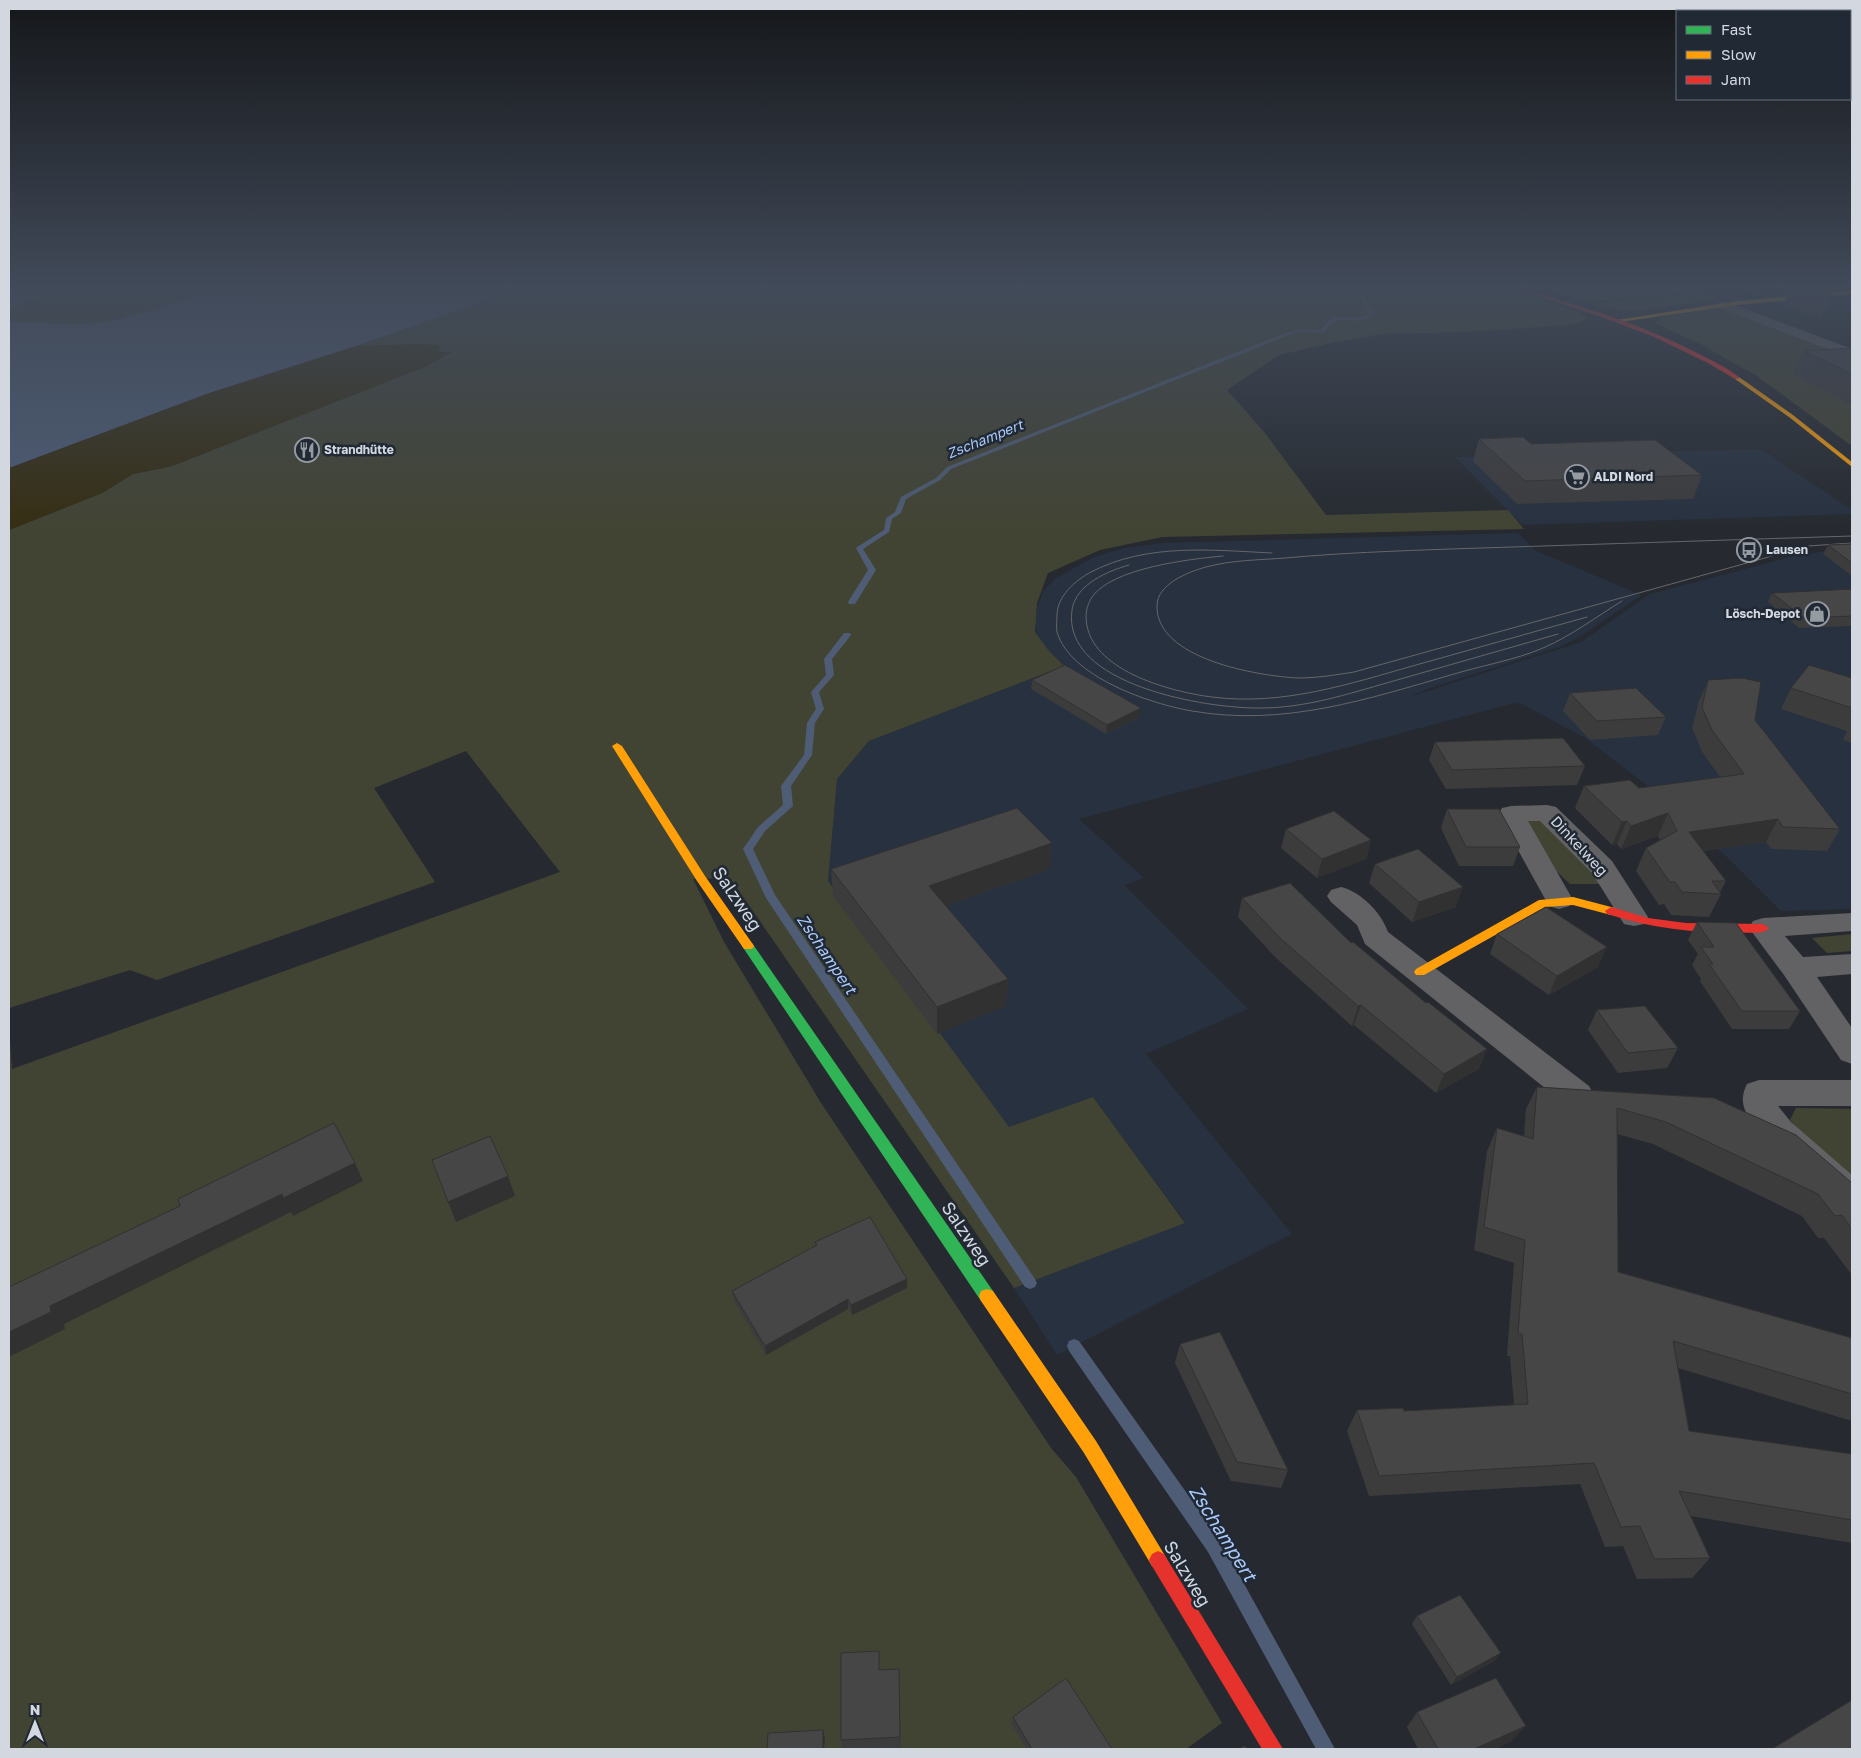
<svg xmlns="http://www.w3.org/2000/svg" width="1861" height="1758" font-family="'Golos Text',sans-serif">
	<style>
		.built { fill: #273140 }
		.green { fill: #424433 }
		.sand { fill: #362e13 }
		.water { fill: #4e5d75 }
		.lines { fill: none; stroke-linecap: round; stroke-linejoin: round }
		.stream { fill: #4e5d75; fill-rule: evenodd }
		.street { fill: #626163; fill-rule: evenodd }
		.fast { fill: #30b455; fill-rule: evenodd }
		.slow { fill: #ff9f0a; fill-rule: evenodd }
		.jam { fill: #e5322d; fill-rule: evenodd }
		.tram { stroke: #666669; stroke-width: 1 }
		.wall { fill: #3c3c3d }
		.shaded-wall { fill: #313132 }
		.building { fill: #464647; stroke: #313132 }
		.labels { text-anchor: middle; stroke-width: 5; stroke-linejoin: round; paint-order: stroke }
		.far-poi-label { font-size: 12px; font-weight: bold; fill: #d3d8e0; stroke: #212935; text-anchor: start }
		.far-water-label { font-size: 14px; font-style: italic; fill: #abcafa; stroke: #212935 }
		.street-label { font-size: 15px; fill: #d3d8e0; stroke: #212935 }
		.water-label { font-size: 16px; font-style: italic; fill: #abcafa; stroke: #212935 }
		.near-street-label { font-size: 18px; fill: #d3d8e0; stroke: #212935 }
		.near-water-label { font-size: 19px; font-style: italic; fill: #abcafa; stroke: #212935 }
	</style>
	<rect width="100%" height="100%" fill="#262a30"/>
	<!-- built -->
	<g class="built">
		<path d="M1761,449L1852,510V514L1522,525L1455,457Z"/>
		<path d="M1518,533L1536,551L1642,595L1578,638L1559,647L1427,689L1409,697L1581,642L1650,594L1790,557L1819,552L1852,551V909L1781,911L1730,860L1658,794L1585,738L1518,702L1079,819L1144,878L1124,885L1248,1009L1146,1054L1292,1234L1057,1355L1014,1288L1185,1222L1093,1097L1009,1128L828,881L837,779L869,741L1059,668L1037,635L1035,623L1037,608L1043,591L1056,578L1094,557L1124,548L1162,543Z"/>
	</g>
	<!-- green -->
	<g class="green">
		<path d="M71,285H224C186,296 149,314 109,321C77,327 42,322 9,321V309Z"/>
		<path d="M529,285H1493L1577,311L1589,318L1572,325L1464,332L1382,334L1330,343L1279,355L1227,390L1265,433L1326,515L1508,510L1524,529L1162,537L1100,550L1048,573L1037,603L1035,632L1049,651L1064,666L869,741L837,779L828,881L1009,1127L1093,1097L1185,1223L1014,1288L730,878L693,879L724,942L821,1103L1051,1448L1076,1477L1222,1723L1186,1749H9V1029L12,1069L560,872L466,751L374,788L435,882L157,980L130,970L9,1008V530L102,493L133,474L172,466L427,366L450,353L440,352L437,349L440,347L424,344L356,346Z"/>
		<path d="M1528,285H1684L1699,291L1587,302Z"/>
		<path d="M1703,293L1720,299C1677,303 1634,318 1592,304Z"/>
		<path d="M1723,307L1852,358V446L1757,376L1700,344L1655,323L1662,317Z"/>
		<path d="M1541,817L1592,868L1601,884H1570L1550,865L1522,818Z"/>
		<path d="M1852,934V951L1827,953L1812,938Z"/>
		<path d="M1796,1108L1852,1109V1182L1800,1132L1790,1120Z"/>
	</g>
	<!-- sand -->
	<path class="sand" d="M424,344L441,346L437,349L440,352H451L427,366L172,466L133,474L102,493L9,530V468L209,393L356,346Z"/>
	<!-- water -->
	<g class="water">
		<path d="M9,285H71L9,309Z"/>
		<path d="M224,285H529L356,346L209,393L9,468V321C42,322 77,327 109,321C149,314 186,296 224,285Z"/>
	</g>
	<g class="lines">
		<!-- stream -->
		<g class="stream">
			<path d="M1361,285H1365L1362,293L1374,314C1356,328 1348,315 1335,322C1330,324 1326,329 1323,333L1298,332L1289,335L951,469L940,480L906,499L901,513L892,519L889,532L863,549L876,570L855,604H849L848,602L868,570L856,548L857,547L884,530L886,518L895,512L901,497L936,478L947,467L1285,333L1298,330H1320C1324,327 1328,321 1332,319C1346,314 1355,322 1369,314L1358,293Z"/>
			<path d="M844,633H850L851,635L832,659L834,675L819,692L824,709L815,723L812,755L791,786L793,806L765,831L753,849L775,895L1035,1279L1037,1283L1035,1287L1030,1289L1025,1287L766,898L743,849L758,827L783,805L781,786L804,755L807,723L816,709L811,692L826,675L824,659Z"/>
			<path d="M1074,1339L1079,1341L1220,1540L1335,1749H1316L1208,1552L1069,1351L1067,1346L1069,1341Z"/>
		</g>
		<!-- street -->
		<g class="street">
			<path d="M1724,301L1852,349V358L1719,308L1718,305L1719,302Z"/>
			<path d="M1547,805L1556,807L1612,861L1648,917L1644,924L1634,926L1624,924L1592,873L1540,821H1528L1573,900L1569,906L1559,909L1549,906L1498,814L1502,808L1511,806Z"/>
			<path d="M1341,887C1361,892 1381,912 1388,932L1589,1086L1594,1095L1589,1104L1577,1108L1565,1104L1365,944L1357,925L1331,902L1327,896L1331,890Z"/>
			<path d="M1852,913V931L1785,936L1803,957L1852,954V974L1817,977L1852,1028V1064L1841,1060L1784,975L1749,928L1753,921L1763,918Z"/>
			<path d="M1759,1080H1852V1106H1778L1791,1122L1852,1175V1211L1839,1206C1815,1185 1755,1139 1745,1110C1741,1100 1743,1092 1747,1084Z"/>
		</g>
		<!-- fast -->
		<path class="fast" d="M748,942L752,943L993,1291L995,1296L993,1301L987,1303L981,1301L744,949L742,946L744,943Z"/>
		<!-- slow -->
		<g class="slow">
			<path d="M1852,290V294L1738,305L1620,322L1617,320L1738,301Z"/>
			<path d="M1735,377H1739L1793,415L1852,462V467L1789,417L1735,379Z"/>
			<path d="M617,743L622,746L705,876L752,943L754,946L752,949H744L697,881L612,746Z"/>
			<path d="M1573,897L1615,908L1617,911L1611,915L1573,905L1545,907L1424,975H1416L1414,972L1416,969L1539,900Z"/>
			<path d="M987,1289L993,1291L1096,1441L1164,1554L1167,1560L1164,1566L1158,1569L1152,1566L1084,1453L981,1301L979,1296L981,1291Z"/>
		</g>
		<!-- jam -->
		<g class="jam">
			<path d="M1502,285H1510C1573,304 1638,322 1697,353C1711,360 1728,368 1740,378L1735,379L1708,363L1652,336L1593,314Z"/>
			<path d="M1611,907L1648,918L1686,923L1763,924L1769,928C1764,935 1748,932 1740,933C1694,933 1651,928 1607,914L1605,911Z"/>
			<path d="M1158,1551L1164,1554L1283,1749H1262L1152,1566L1149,1560L1152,1554Z"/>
		</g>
		<!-- tram -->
		<g class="tram">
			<path d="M1852,536C1718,540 1584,545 1450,549C1395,551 1340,553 1285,558C1259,560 1232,560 1206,567C1188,572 1157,584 1157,606C1156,659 1258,676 1298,678C1317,678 1335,675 1354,672L1808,546L1852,543"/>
			<path d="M1272,553C1211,550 1147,543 1091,572C1076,580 1057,596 1057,615C1057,620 1056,627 1057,632C1070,677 1151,704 1192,711C1284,727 1368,699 1454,674C1484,665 1515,660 1543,648C1571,636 1596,617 1622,601"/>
			<path d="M1223,556C1190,559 1112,568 1092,597C1086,607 1085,615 1087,626C1096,672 1172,692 1212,697C1283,706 1349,684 1416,665C1473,649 1530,633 1587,617"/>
			<path d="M1129,565C1108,571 1076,584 1072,610C1061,685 1208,709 1261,708C1305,708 1348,694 1390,682C1446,666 1502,650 1558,634"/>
		</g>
	</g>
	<!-- wall -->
	<g class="wall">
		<path d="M1733,285H1836L1821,319L1784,304L1789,292L1760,295Z"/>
		<path d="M1852,348V405L1793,375L1804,351Z"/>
		<path d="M1479,439L1531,444L1702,475L1693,499L1517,504L1473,461Z"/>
		<path d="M1852,544V576L1823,554L1828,545Z"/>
		<path d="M1852,589V626L1799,628L1768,602L1772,593Z"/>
		<path d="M1852,678V743L1843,740L1847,731L1781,709L1791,688Z"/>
		<path d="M1032,680L1140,717L1106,734L1031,689Z"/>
		<path d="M1708,680L1755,720L1840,829L1827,851L1771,849L1766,842L1703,851L1726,881L1720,892L1721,894L1709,917L1671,915L1664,904L1659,905L1636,871L1646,848L1660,840L1658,836L1621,849L1617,844L1612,845L1575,808L1584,786L1639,788L1720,777L1702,752L1692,728L1699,701Z"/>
		<path d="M1570,693L1666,717L1658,735L1590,740L1563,711Z"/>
		<path d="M1435,742L1585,766L1577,785L1446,789L1429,760Z"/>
		<path d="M1447,809L1520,847L1513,866H1459L1441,828Z"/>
		<path d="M1286,829L1371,840L1366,859L1317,878L1281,848Z"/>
		<path d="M1052,843L1050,869L946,906L1008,979L1006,1006L937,1034L833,896L831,869Z"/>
		<path d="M1375,864L1456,907L1412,922L1369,883Z"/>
		<path d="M1242,898L1351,943L1426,1003L1479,1069L1436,1093L1354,1025L1352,1026L1275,957L1238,917Z"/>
		<path d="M1697,922L1800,1011L1789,1029H1732L1700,981L1701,979L1692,965L1698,954L1688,940Z"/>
		<path d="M1497,934L1598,967L1549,995L1490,954Z"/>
		<path d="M1597,1010L1678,1048L1667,1068L1618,1073L1588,1030Z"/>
		<path d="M1537,1087L1714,1098L1852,1183V1275L1824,1238H1818L1802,1216L1653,1144L1617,1134L1618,1272L1852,1338V1421L1678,1368L1689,1431L1852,1454V1543L1691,1516L1710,1558L1692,1578L1637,1579L1623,1546L1605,1547L1580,1484L1369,1496L1347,1431L1357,1410L1404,1411L1514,1405L1510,1356H1507L1514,1263L1474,1250L1487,1151L1497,1128L1524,1136L1526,1109Z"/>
		<path d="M815,1242L907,1279V1288L852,1315L848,1309L766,1355L734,1301L732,1291L816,1246Z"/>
		<path d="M1180,1344L1288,1470L1281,1488L1231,1481L1175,1363Z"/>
		<path d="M1417,1616L1494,1661L1451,1685L1412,1624Z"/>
		<path d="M899,1669L901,1749H842L841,1740Z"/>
		<path d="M1417,1712L1512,1741L1495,1749H1418L1407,1727Z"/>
		<path d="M1013,1717L1112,1749H1027L1012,1725Z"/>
	</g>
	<!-- shaded-wall -->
	<g class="shaded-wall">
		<path d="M1764,285H1792L1789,292L1760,295Z"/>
		<path d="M1141,708L1140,717L1106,734L1107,725Z"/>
		<path d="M1668,813L1658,836L1621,849L1631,826Z"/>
		<path d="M1778,819L1766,842L1678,854L1689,832Z"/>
		<path d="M1627,821L1617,844L1612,845L1622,822Z"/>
		<path d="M1371,840L1366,859L1317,878L1322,859Z"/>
		<path d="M1052,843L1050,869L929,912V886Z"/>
		<path d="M1463,887L1456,907L1412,922L1419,902Z"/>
		<path d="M1607,947L1598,967L1549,995L1557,976Z"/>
		<path d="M1008,979L1006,1006L937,1034V1007Z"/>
		<path d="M1361,1005L1354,1025L1352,1026L1358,1006Z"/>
		<path d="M1487,1049L1479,1069L1436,1093L1444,1074Z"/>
		<path d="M355,1163L363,1181L293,1216L291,1212L64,1324L65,1329L9,1357V1332L50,1306L282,1194Z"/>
		<path d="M508,1176L515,1196L456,1222L448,1202Z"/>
		<path d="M907,1279V1288L852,1315L851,1305Z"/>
		<path d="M848,1299V1309L766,1355L765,1346Z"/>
		<path d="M1501,1653L1494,1661L1451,1685L1457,1677Z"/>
		<path d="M1526,1726L1512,1741L1495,1749H1474Z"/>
		<path d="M823,1730L825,1738L824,1749H823Z"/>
	</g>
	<!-- building -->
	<g class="building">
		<path d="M1852,348V374L1804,351Z"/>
		<path d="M1523,437L1531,444L1655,440L1702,475L1525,481L1479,439Z"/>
		<path d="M1852,544V563L1828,545Z"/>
		<path d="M1852,589V616L1804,618L1772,593Z"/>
		<path d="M1065,665L1141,708L1107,725L1032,680Z"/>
		<path d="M1809,665L1852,678V708L1791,688Z"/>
		<path d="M1742,678L1761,682L1755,720L1840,829L1783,827L1778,819L1689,832L1726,881H1712L1721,894L1682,892L1675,882H1670L1646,848L1677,831L1668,813L1631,826L1627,821L1622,822L1584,786L1630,780L1639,788L1744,774L1712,730L1702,707L1708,680Z"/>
		<path d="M1636,688L1666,717L1597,721L1570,693Z"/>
		<path d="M1563,738L1585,766L1452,770L1435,742Z"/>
		<path d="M1017,808L1052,843L929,886L1008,979L937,1007L831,869Z"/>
		<path d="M1447,809H1499L1520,847H1466Z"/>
		<path d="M1334,811L1371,840L1322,859L1286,829Z"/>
		<path d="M1418,849L1463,887L1419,902L1375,864Z"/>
		<path d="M1290,883L1351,943L1353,942L1426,1003L1428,1002L1487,1049L1444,1074L1361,1005L1358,1006L1280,938L1242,898Z"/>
		<path d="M1546,907L1607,947L1557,976L1497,934Z"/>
		<path d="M1697,922L1736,923L1800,1011H1742L1709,964H1713L1701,947H1714Z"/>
		<path d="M1645,1006L1678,1048L1628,1053L1597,1010Z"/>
		<path d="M1537,1087L1714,1098L1796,1135L1852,1183V1229L1842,1215L1835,1216L1818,1194L1666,1122L1617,1108L1618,1272L1852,1338V1394L1673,1341L1689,1431L1852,1454V1520L1679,1491L1710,1558L1654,1559L1640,1526L1621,1527L1594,1463L1379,1476L1357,1410L1403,1408L1404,1411L1528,1404L1522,1334H1518L1525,1240L1484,1227L1497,1128L1533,1139Z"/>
		<path d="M334,1123L355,1163L283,1198L282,1194L50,1306L51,1312L9,1332V1287L180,1206L178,1199Z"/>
		<path d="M490,1136L508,1176L448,1202L432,1160Z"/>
		<path d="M870,1217L907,1279L851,1305L848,1299L765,1346L732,1291L817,1245L815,1242Z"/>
		<path d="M1220,1332L1288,1470L1237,1462L1180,1344Z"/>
		<path d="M1460,1595L1501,1653L1457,1677L1417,1616Z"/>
		<path d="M879,1651V1670L899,1669L900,1737L841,1740V1653Z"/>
		<path d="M1066,1678L1112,1749H1032L1013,1717Z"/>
		<path d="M1496,1678L1526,1726L1474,1749H1438L1417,1712Z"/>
		<path d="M1852,1700V1749H1772Z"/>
		<path d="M823,1730V1749H767L768,1733Z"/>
		<path d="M1245,1746L1247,1749H1238Z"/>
	</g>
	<!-- sky -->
	<linearGradient id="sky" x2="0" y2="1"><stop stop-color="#15171a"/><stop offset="0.54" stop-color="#414a59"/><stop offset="1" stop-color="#414a59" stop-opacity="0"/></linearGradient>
	<rect width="1861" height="531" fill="url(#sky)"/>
	<!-- icons -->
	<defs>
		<symbol id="restaurant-ring" viewBox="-11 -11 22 22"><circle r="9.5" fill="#212935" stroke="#969ba2" stroke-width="1.5"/><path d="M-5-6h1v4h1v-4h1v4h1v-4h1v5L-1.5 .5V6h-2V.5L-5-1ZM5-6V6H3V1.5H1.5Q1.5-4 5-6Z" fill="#969ba2"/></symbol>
		<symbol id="supermarket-ring" viewBox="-11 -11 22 22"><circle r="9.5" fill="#212935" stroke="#969ba2" stroke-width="1.5"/><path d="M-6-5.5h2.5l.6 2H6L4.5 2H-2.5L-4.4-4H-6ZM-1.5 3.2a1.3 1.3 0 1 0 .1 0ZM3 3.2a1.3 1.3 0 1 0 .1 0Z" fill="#969ba2"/></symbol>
		<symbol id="bus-ring" viewBox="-11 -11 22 22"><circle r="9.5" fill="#212935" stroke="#969ba2" stroke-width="1.5"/><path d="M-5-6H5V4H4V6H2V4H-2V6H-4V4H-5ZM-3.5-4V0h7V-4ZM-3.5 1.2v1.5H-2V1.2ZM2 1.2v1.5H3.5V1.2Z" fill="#969ba2"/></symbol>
		<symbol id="shop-ring" viewBox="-11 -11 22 22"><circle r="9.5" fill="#212935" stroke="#969ba2" stroke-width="1.5"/><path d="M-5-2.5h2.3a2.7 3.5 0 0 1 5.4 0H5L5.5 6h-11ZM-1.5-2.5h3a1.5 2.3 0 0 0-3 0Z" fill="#969ba2"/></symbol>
	</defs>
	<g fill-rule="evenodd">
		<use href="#restaurant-ring" x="293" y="436" width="28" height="28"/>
		<use href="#supermarket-ring" x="1563" y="463" width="28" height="28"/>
		<use href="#bus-ring" x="1735" y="536" width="28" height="28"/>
		<use href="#shop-ring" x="1803" y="600" width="28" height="28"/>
	</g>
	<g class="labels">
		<!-- far-poi labels -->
		<g class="far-poi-label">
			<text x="324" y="454">Strandhütte</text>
			<text x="1594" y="481">ALDI Nord</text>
			<text x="1766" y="554">Lausen</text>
			<text x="1800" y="618" text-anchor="end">Lösch-Depot</text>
		</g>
		<!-- far-water labels -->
		<g class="far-water-label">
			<text transform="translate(985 439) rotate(-22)" y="5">Zschampert</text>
		</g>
		<!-- street labels -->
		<g class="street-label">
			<text transform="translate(1579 846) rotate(47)" y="5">Dinkelweg</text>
		</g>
		<!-- water labels -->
		<g class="water-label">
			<text transform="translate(827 954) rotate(56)" y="6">Zschampert</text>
		</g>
		<!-- near-street labels -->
		<g class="near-street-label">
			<text transform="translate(737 899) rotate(56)" y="6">Salzweg</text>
			<text transform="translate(966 1234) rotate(56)" y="6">Salzweg</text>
			<text transform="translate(1187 1574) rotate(59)" y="6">Salzweg</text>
		</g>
		<!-- near-water labels -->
		<g class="near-water-label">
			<text transform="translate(1223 1533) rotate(58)" y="7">Zschampert</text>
		</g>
	</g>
	<!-- border -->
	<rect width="1861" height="1758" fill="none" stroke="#d3d8e0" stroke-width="20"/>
	<!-- legend -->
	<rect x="1676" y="10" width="175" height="90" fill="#212935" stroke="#686f79"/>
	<rect x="1686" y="26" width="25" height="8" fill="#30b455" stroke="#686f79"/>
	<text x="1721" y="35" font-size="15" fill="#d3d8e0">Fast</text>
	<rect x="1686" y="51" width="25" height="8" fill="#ff9f0a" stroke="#686f79"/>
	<text x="1721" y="60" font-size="15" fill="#d3d8e0">Slow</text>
	<rect x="1686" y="76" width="25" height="8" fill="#e5322d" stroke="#686f79"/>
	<text x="1721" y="85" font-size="15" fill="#d3d8e0">Jam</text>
	<!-- north arrow -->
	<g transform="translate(35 1723)" stroke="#212935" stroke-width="4" paint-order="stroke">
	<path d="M0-4L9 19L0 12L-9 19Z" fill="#d3d8e0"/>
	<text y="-8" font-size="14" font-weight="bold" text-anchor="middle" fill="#d3d8e0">N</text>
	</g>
</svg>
